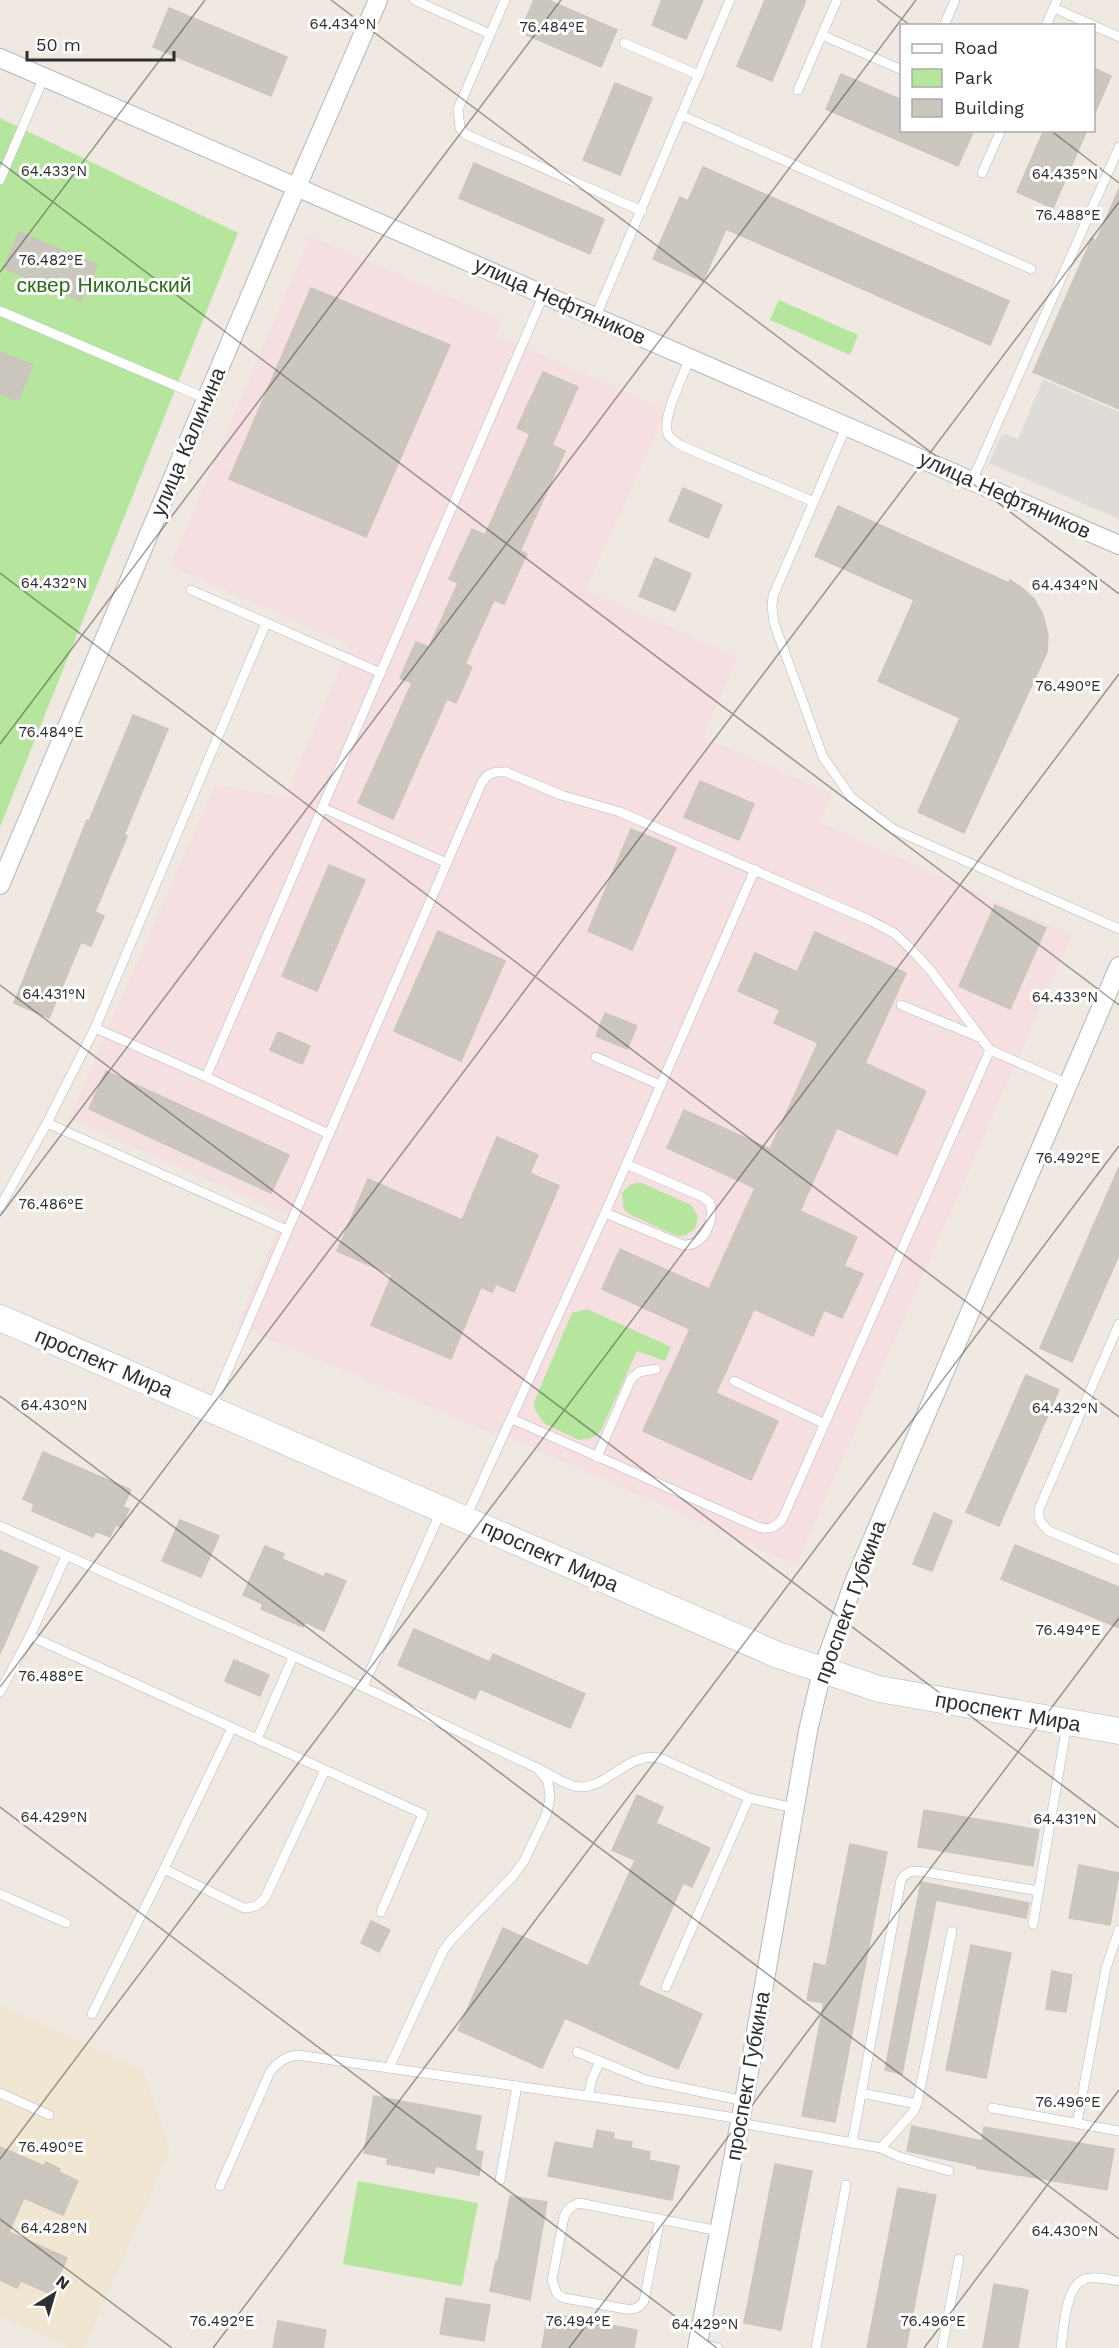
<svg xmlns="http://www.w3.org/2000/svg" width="1119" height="2348" font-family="'Work Sans',sans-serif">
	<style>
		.education { fill: #f0e6d1 }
		.medical { fill: #f5dfe0 }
		.green { fill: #b6e59e }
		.plaza { fill: #dfdcd8 }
		.building { fill: #cbc7bf; stroke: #cbc5ba; stroke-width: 1.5 }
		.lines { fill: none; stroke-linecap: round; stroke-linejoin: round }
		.lane-casing { stroke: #b4b7c1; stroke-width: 10 }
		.street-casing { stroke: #b4b7c1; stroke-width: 20 }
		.secondary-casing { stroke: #b4b7c1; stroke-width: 27 }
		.lane { stroke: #fff; stroke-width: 9 }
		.street { stroke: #fff; stroke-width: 18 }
		.secondary { stroke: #fff; stroke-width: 26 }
		.ticks { fill: none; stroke: #2e2e2e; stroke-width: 1.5; stroke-opacity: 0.45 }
		.labels { text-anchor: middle; stroke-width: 6; stroke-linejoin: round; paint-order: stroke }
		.park-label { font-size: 21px; fill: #2c6e1b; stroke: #fff }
		.street-label { font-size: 21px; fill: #2e2e2e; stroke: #fff }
		.ticks-label { font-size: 15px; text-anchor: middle; fill: #2e2e2e; stroke: #fff; stroke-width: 6; stroke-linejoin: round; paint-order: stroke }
	</style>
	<rect width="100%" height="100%" fill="#efe9e1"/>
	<!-- education -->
	<path class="education" d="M0,2005L143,2070L170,2150L84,2348H72L0,2317Z"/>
	<!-- medical -->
	<path class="medical" d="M310,236L502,320L496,335L667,410L585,590L737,657L703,737L832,794L820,823L1072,935L796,1565L495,1431L494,1434L237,1325L284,1214L69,1118L215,785L285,797L350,645L170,566Z"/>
	<!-- green -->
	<g class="green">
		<path d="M0,118L238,233L0,827Z"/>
		<path d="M779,300L858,335L850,355L770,320Z"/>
		<path d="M636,1183H642L691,1205L698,1216L695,1229L684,1236H677L627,1213L623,1207L622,1193L630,1185Z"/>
		<path d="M587,1309L671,1347L665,1361L637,1351L601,1430L597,1435L588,1439L579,1440L545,1424L535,1410L534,1402L572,1313Z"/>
		<path d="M358,2181L478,2203L462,2286L343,2264Z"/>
	</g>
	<!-- plaza -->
	<path class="plaza" d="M1043,379L1119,412V519L989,463L1001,436L1006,434L1018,439Z"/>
	<!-- building -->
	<g class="building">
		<path d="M534,0H548L617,30L601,67L520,32Z"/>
		<path d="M662,0H703L686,39L652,25Z"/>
		<path d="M765,0H806L772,81L737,66Z"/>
		<path d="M169,8L287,57L271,96L153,47Z"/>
		<path d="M1094,68L1111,76L1094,115Z"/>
		<path d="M841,74L902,100V130H974L958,166L826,109Z"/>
		<path d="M615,83L652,98L620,175L583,160Z"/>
		<path d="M1044,130H1087L1053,208L1017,192Z"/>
		<path d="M474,163L604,219L590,254L459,198Z"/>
		<path d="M703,167L1009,301L990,345L726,229L703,281L653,259L680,197L688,201Z"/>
		<path d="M1119,189V409L1033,372L1092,238L1096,241Z"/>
		<path d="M19,232L97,265L93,275L97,282L93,289L85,291L81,301L4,268Z"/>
		<path d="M311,288L450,345L366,537L229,479Z"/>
		<path d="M0,352L33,365L18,401L0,394Z"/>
		<path d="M543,372L578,387L552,445L565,451L520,551L527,554L504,604L494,600L465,664L472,667L456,703L447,699L393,819L358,803L412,683L400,678L416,642L429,647L458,583L449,579L472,529L485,535L530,434L517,428Z"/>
		<path d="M683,488L722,505L708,538L669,521Z"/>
		<path d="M838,506L1009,583L1010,580L1022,588L1034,599L1043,615L1048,635L1047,652L964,833L918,812L960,718L878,681L914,600L815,556Z"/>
		<path d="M655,558L691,574L675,611L639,596Z"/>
		<path d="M133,715L168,729L124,835L127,836L95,912L104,916L91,946L81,942L49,1018L14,1003L87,820L89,821Z"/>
		<path d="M700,781L754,804L739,840L684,817Z"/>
		<path d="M631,829L676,848L632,950L588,931Z"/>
		<path d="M329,865L365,880L317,991L282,976Z"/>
		<path d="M995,905L1046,928L1010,1009L959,986Z"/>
		<path d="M438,931L505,961L461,1061L394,1031Z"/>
		<path d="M815,932L906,973L865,1063L926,1091L897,1155L837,1128L800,1211L857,1237L844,1266L863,1274L842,1318L824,1310L813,1336L754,1309L716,1393L778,1421L751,1480L643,1431L690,1329L602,1289L620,1249L709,1289L755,1188L667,1148L684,1110L770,1149L818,1043L774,1023L780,1010L738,991L755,953L797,972Z"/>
		<path d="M605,1013L637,1026L627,1049L596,1036Z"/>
		<path d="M278,1032L310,1046L302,1064L270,1050Z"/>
		<path d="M106,1071L289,1155L271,1193L89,1109Z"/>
		<path d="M497,1137L538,1155L530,1173L559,1186L514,1292L496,1284L492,1292L481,1287L451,1359L371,1325L392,1275L337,1251L368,1179L462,1220Z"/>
		<path d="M1119,1167V1255L1072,1362L1040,1348Z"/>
		<path d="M1026,1375L1059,1390L999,1526L966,1512Z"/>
		<path d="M43,1452L131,1490L123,1507L129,1509L121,1527L116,1525L110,1537L96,1531L93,1537L32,1511L34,1504L23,1499Z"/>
		<path d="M934,1513L952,1521L932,1571L913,1564Z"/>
		<path d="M180,1520L219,1536L201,1577L162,1561Z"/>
		<path d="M1015,1545L1119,1587V1628L1001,1579Z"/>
		<path d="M265,1546L284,1554L282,1559L324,1577L326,1573L346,1581L324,1631L305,1622L303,1627L261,1609L263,1604L243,1595Z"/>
		<path d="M0,1550L38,1567L0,1654Z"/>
		<path d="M414,1629L490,1662L493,1654L585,1694L570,1728L480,1689L475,1699L398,1665Z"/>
		<path d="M234,1660L269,1675L260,1696L225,1681Z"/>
		<path d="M637,1795L663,1807L656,1823L710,1848L692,1887L683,1883L638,1985L702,2014L678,2069L565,2018L542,2068L458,2030L503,1928L588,1966L635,1860L612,1850Z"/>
		<path d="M924,1810L1039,1830L1033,1866L918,1847Z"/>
		<path d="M850,1844L887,1852L835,2122L802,2116L824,2003L807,2000L814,1963L826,1966Z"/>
		<path d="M1079,1865L1119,1873L1110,1925L1069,1918Z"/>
		<path d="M921,1882L1029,1903L1026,1918L936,1900L902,2074L885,2070Z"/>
		<path d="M371,1921L390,1930L379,1952L361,1943Z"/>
		<path d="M971,1945L1011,1953L986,2078L946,2070Z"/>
		<path d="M1052,1971L1072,1975L1066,2012L1046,2009Z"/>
		<path d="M374,2096L481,2116L475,2150L483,2152L479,2175L435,2166L434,2173L387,2164L388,2158L364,2153Z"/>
		<path d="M912,2126L982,2141L984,2127L1114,2149L1107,2190L977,2168V2166L907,2151Z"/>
		<path d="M597,2130L614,2133L613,2139L632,2142L631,2148L650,2152L649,2160L679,2166L672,2200L548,2176L555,2142L593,2149Z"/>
		<path d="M0,2147L44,2166L46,2162L60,2169L59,2172L78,2181L63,2215L24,2198L9,2232L67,2258L51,2294L21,2281L17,2288L0,2280Z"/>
		<path d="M775,2164L812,2171L781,2330L744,2323Z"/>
		<path d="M898,2188L936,2195L906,2348H867Z"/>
		<path d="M510,2196L547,2202L530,2300L490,2291L496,2261L498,2262Z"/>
		<path d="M994,2284L1028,2290L1018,2348H983Z"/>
		<path d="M446,2298L490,2305L484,2341L440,2334Z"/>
		<path d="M548,2313L637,2330L634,2348H542Z"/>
		<path d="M278,2321L326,2330L323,2348H273Z"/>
	</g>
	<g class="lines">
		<defs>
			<g id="lane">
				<path d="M414,0L490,34"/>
				<path d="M505,0L458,109L460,128L465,134L642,211"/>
				<path d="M1054,8L1119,37"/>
				<path d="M944,26L955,0"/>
				<path d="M1046,26L1057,0"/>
				<path d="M822,35L902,70"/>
				<path d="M624,43L699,75"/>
				<path d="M798,90L837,0"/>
				<path d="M683,116L1031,269"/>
				<path d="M982,173L1001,130"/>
				<path d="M0,180L44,77"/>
				<path d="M0,311L207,399"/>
				<path d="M596,316L730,0"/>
				<path d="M690,358C684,374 661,418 668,434C671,440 677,443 682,446L814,502"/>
				<path d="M847,425L773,596L772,607L774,623L823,757L851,797L893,829L1119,929"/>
				<path d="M972,481L1119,147"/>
				<path d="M191,590L381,673"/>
				<path d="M323,808L447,863"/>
				<path d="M901,1005L979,1037"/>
				<path d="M95,1028L206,1077"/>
				<path d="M596,1057L660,1085"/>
				<path d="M47,1123L287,1230"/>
				<path d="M329,1134L482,782L488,775L496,772H506L561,795L620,812L869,920L894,933L911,949L931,971L990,1050L1068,1084"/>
				<path d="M0,1207L47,1123L95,1028L266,623"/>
				<path d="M605,1213L683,1245C704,1247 715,1220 710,1203L703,1197L626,1164"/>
				<path d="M1119,1324L1039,1509C1038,1520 1041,1524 1049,1531L1119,1560"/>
				<path d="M734,1381L825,1424"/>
				<path d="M211,1409L329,1134L206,1077L544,294"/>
				<path d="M512,1419L758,1527C768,1530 775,1528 782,1520L990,1050"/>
				<path d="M597,1457L631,1379L639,1372L656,1369"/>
				<path d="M466,1517L605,1213L755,869"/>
				<path d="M0,1526L363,1687L537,1768L548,1781L550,1797L547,1813L524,1861L513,1876L452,1939L443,1951L389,2068"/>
				<path d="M30,1636L257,1739"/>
				<path d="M293,1657L257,1739L423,1814L381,1912"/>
				<path d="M363,1687L441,1511"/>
				<path d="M0,1692L30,1636L66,1556"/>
				<path d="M538,1768C551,1775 568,1787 582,1787C609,1786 628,1752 660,1758L749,1798L794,1808"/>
				<path d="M164,1869L232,1728"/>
				<path d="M0,1894L66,1923"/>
				<path d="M1033,1924L1067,1724"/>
				<path d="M666,1987L749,1798"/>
				<path d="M92,2014L164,1869L244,1908C254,1908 259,1905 265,1898L325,1770"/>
				<path d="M577,2052L646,2080L744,2101"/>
				<path d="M0,2093L49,2115"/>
				<path d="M861,2093L917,2104"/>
				<path d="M588,2096L592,2079L600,2061"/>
				<path d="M992,2108L1119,2131"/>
				<path d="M740,2123L881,2148L900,2157L949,2171"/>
				<path d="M1077,2123L1106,1968L1119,1930"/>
				<path d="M852,2143L901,1880C906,1872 910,1871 919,1871L1039,1891"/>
				<path d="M881,2148L913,2112L917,2104L952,1931"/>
				<path d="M500,2180L517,2086"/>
				<path d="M220,2186L270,2072C278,2062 285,2057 297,2055L686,2110L741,2119"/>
				<path d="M660,2219L644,2301C639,2308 635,2310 626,2309L564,2298L557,2294L552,2280L564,2217C567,2209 571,2206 579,2203L719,2231"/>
				<path d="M697,2344L718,2348"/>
				<path d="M816,2348L846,2185"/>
				<path d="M942,2348L959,2259"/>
				<path d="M1061,2348C1064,2328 1065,2279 1090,2278C1100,2277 1110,2280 1119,2281"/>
			</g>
			<g id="street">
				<path d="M0,58L1119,545"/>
				<path d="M0,885L278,230L378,0"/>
				<path d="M697,2348L744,2101L808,1731L822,1671L854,1582L1119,966"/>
			</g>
			<path id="secondary" d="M0,1318L778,1655L879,1689L1119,1731"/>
		</defs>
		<!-- lane casing -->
		<use href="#lane" class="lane-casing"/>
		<!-- street casing -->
		<use href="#street" class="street-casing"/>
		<!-- secondary casing -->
		<use href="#secondary" class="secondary-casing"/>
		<!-- lane -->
		<use href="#lane" class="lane"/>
		<!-- street -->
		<use href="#street" class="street"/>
		<!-- secondary -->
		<use href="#secondary" class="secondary"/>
	</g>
	<!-- ticks -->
	<path class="ticks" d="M331,0L1119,594M877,0L911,26M1050,130L1119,183M0,162L1119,1005M0,272L205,0M0,573L1119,1417M0,744L561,0M0,985L1119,1828M0,1216L916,0M0,1396L1119,2239M0,1687L1119,202M0,1807L717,2348M0,2159L1119,674M0,2219L172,2348M213,2348L1119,1146M569,2348L1119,1618M924,2348L1119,2090"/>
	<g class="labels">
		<!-- park labels -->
		<g class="park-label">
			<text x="104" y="292">сквер Никольский</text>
		</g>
		<!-- street labels -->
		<g class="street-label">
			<text transform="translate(560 301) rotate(24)" y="7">улица Нефтяников</text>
			<text transform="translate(188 442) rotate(-67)" y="7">улица Калинина</text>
			<text transform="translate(1005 495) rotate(24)" y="7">улица Нефтяников</text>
			<text transform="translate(104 1363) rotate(23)" y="7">проспект Мира</text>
			<text transform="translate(550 1556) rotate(24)" y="7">проспект Мира</text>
			<text transform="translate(850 1602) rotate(-70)" y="7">проспект Губкина</text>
			<text transform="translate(1008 1712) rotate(10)" y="7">проспект Мира</text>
			<text transform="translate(748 2076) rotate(-80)" y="7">проспект Губкина</text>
		</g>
	</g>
	<g class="ticks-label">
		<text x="343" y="29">64.434°N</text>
		<text x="552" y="32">76.484°E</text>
		<text x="54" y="176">64.433°N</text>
		<text x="1065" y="179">64.435°N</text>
		<text x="1068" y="220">76.488°E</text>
		<text x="51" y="265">76.482°E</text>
		<text x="54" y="588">64.432°N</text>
		<text x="1065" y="590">64.434°N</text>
		<text x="1068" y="691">76.490°E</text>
		<text x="51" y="737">76.484°E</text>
		<text x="54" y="999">64.431°N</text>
		<text x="1065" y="1002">64.433°N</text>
		<text x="1068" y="1163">76.492°E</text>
		<text x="51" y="1209">76.486°E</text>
		<text x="54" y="1410">64.430°N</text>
		<text x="1065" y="1413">64.432°N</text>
		<text x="1068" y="1635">76.494°E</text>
		<text x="51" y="1681">76.488°E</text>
		<text x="54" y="1822">64.429°N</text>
		<text x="1065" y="1824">64.431°N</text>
		<text x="1068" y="2107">76.496°E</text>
		<text x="51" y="2152">76.490°E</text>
		<text x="54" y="2233">64.428°N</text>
		<text x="1065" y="2236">64.430°N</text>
		<text x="222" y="2326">76.492°E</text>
		<text x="578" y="2326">76.494°E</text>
		<text x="933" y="2326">76.496°E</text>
		<text x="705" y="2329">64.429°N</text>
	</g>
	<!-- legend -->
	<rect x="900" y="24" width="195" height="108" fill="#ffffff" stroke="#ababab" stroke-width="1.5"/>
	<rect x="912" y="44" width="30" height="9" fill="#ffffff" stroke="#ababab" stroke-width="1.5"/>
	<text x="954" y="54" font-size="18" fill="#2e2e2e">Road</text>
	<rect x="912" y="69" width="30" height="18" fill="#b6e59e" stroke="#ababab" stroke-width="1.5"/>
	<text x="954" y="84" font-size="18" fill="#2e2e2e">Park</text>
	<rect x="912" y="99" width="30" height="18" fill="#cbc7bf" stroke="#ababab" stroke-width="1.5"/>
	<text x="954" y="114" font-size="18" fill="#2e2e2e">Building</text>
	<!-- north arrow -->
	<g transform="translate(54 2294) rotate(37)" stroke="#ffffff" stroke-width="4.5" paint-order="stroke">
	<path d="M0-4.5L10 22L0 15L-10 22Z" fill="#2e2e2e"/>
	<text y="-9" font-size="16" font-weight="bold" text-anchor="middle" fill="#2e2e2e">N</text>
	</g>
	<!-- scale -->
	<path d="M27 51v9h147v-9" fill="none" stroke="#2e2e2e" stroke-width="3"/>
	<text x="36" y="51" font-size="18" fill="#2e2e2e" stroke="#ffffff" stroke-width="4.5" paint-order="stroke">50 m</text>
</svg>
